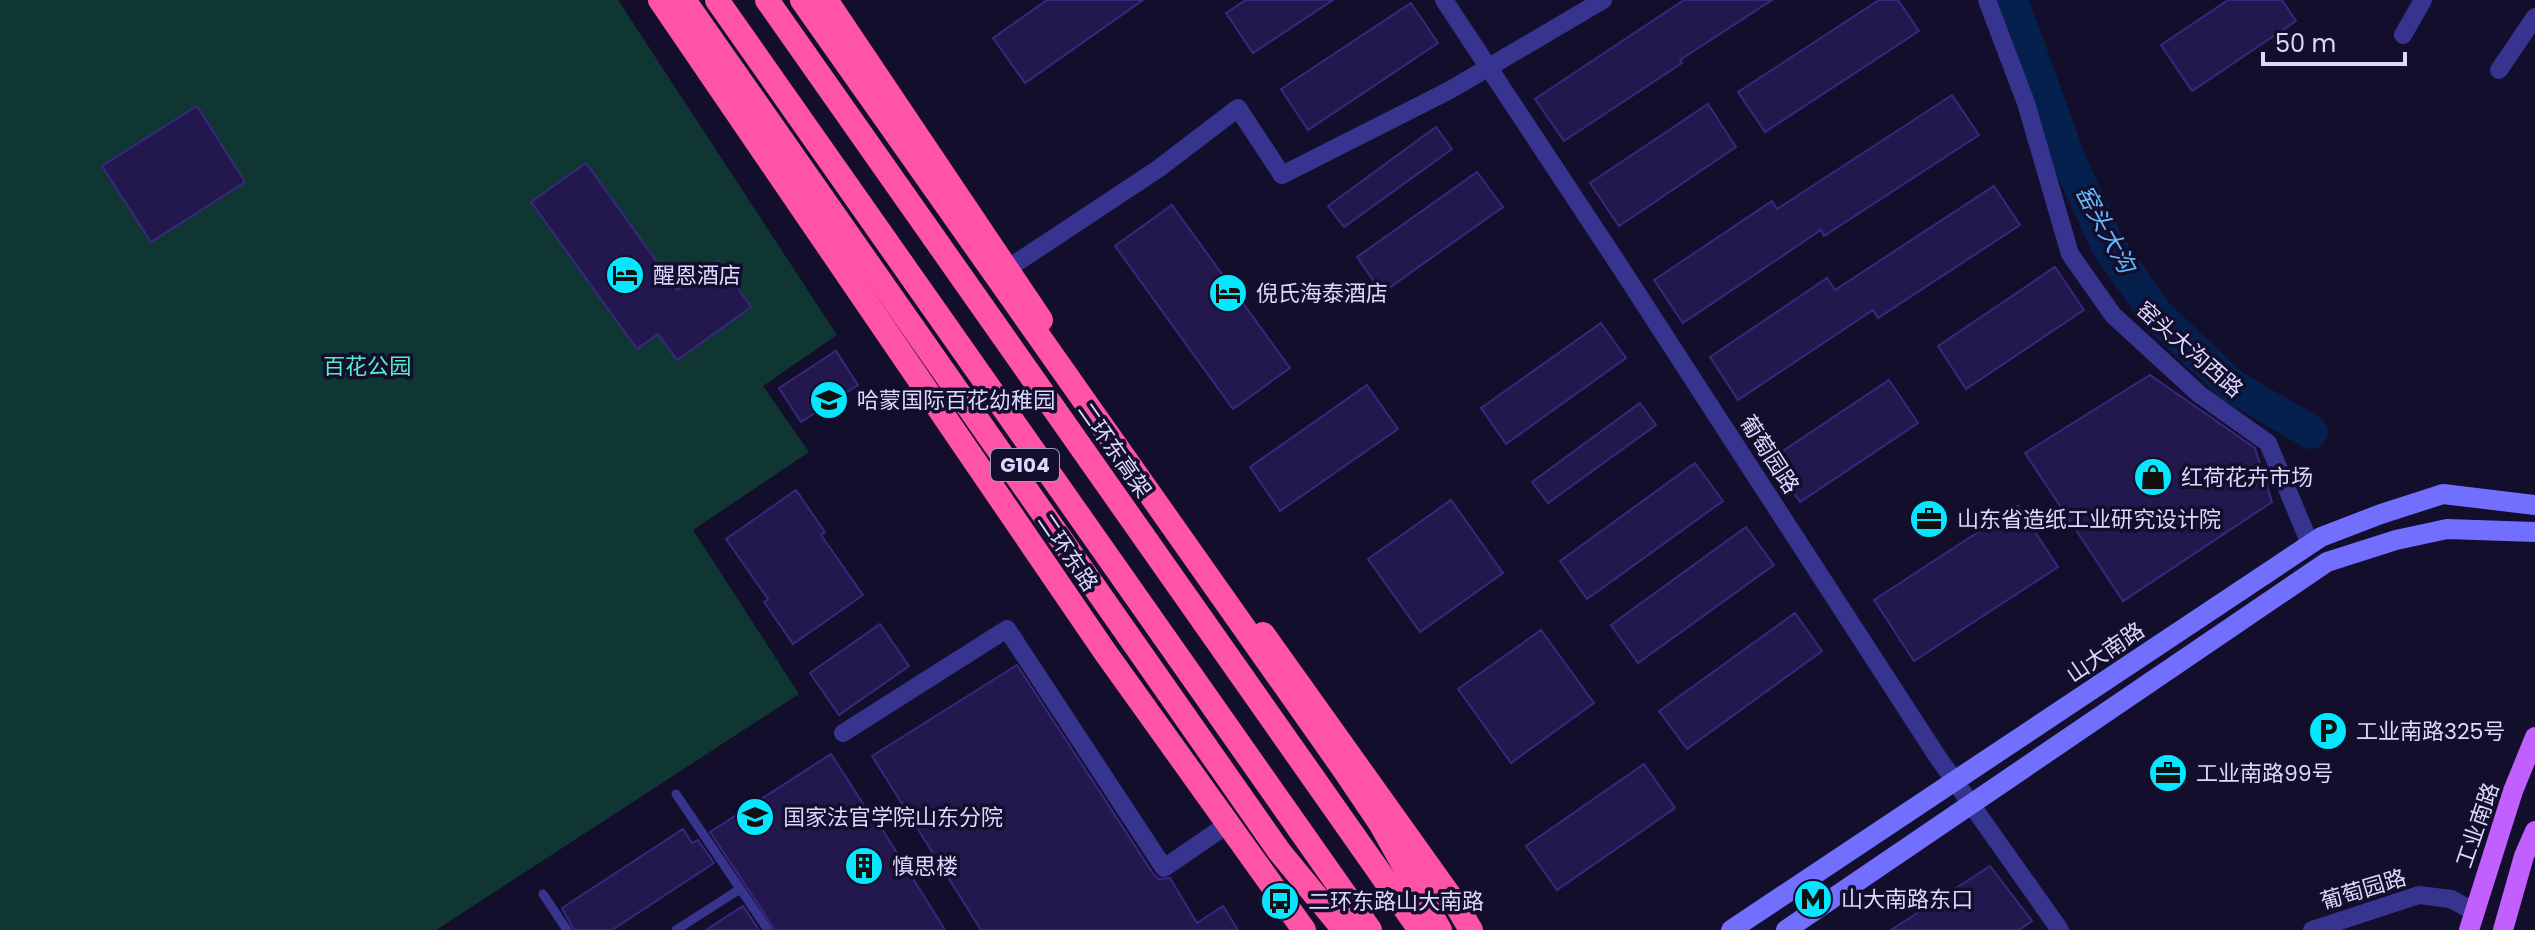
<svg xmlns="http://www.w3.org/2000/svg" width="2535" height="930" font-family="Poppins,'Noto Sans SC',sans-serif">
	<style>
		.park { fill: #103634 }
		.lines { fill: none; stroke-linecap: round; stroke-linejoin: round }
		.river { stroke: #05204d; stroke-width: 34 }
		.building { fill: #23184e; stroke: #38287d; stroke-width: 2 }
		.lane { stroke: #37348f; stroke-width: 9 }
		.street { stroke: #37348f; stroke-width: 18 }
		.secondary { stroke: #726fff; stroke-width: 20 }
		.primary { stroke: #c25fff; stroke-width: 20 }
		.highway { stroke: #ff53a6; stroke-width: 24 }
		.highway-bridge { stroke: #ff53a6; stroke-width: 24 }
		.labels { text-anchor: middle; stroke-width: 7; stroke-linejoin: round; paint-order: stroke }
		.shield { fill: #130e2b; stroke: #a09bbf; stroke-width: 2 }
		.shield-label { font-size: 20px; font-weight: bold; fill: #dcd8ff }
		.poi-label { font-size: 22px; fill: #dcd8ff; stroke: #130e2b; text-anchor: start }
		.street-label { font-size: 22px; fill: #dcd8ff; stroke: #130e2b }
		.park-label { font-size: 22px; fill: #57ecc6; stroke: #130e2b }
		.water-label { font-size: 24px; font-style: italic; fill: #66b9ff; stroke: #130e2b }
	</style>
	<rect width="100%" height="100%" fill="#130e2b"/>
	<!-- park -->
	<path class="park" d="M0,0H618L837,335L763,386L809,452L693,530L799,694L436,930H0Z"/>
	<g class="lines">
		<!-- river -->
		<path class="river" d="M2011,0L2070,163L2107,244L2157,315L2232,386L2311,432"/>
	</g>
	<!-- building -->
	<g class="building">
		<path d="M1047,0H1143L1025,83L993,38Z"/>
		<path d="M1246,0H1333L1253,53L1226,13Z"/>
		<path d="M1684,0H1772L1680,60L1682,63L1564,141L1535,99Z"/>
		<path d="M1879,0H1898L1919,31L1765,132L1738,92Z"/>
		<path d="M2228,0H2282L2296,21L2192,91L2161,45Z"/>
		<path d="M1411,3L1438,43L1308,130L1281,89Z"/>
		<path d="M1952,95L1979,135L1824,236L1821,230L1683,323L1654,280L1772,201L1777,209Z"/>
		<path d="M1708,104L1736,147L1619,226L1590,183Z"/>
		<path d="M197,106L245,182L151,242L102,166Z"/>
		<path d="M1436,127L1452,149L1344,227L1328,206Z"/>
		<path d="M586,163L677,290L718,260L751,307L677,360L658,334L637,349L531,202Z"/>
		<path d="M1477,172L1503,207L1382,293L1357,257Z"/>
		<path d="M1994,186L2020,225L1878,318L1873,310L1738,400L1710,357L1827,278L1835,290Z"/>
		<path d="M1172,205L1290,368L1233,409L1115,246Z"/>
		<path d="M2055,267L2084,310L1966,389L1938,346Z"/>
		<path d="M1601,323L1626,358L1506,444L1481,408Z"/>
		<path d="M836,351L858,385L801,422L779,388Z"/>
		<path d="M2150,375L2255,448L2272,502L2123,601L2025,453Z"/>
		<path d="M1889,380L1918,423L1800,502L1771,459Z"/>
		<path d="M1367,385L1398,429L1280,511L1250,467Z"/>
		<path d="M1640,403L1656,425L1548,503L1532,482Z"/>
		<path d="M1695,463L1723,501L1587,599L1560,561Z"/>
		<path d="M796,490L825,532L821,535L863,595L793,644L764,602L768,599L726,539Z"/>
		<path d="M1451,500L1503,573L1420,632L1368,559Z"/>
		<path d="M2018,506L2058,567L1914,661L1874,600Z"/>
		<path d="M1746,527L1774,565L1638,663L1611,625Z"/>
		<path d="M1795,613L1822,651L1687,749L1659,711Z"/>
		<path d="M880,624L909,666L839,715L810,673Z"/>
		<path d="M1541,630L1594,703L1511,763L1458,689Z"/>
		<path d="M1017,665L1154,875L1159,879L1170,878L1197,923L1223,906L1238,930H981L872,756Z"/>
		<path d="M831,754L880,830L882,829L945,930H775L710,832Z"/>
		<path d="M1644,764L1675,808L1557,890L1526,846Z"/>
		<path d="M683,829L692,843L698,840L714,863L612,930H574L562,908Z"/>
		<path d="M1990,866L2032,921L2019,930H1891Z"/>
		<path d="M743,906L759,930H706Z"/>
	</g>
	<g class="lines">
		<!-- lane -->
		<g class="lane">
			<path d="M676,794L768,930"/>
			<path d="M543,894L567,930"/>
			<path d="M676,930L740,889"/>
		</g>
		<!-- street -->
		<g class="street">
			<path d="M1444,0L1617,262L1937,756L2060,930"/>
			<path d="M1987,0L2026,103L2070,254L2113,315L2199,394L2268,443L2310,544"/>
			<path d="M2403,35L2423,0"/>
			<path d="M2499,70L2535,17"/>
			<path d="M1007,269L1158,169L1238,108L1282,175L1450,90L1603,0"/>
			<path d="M843,733L1007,629L1164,868L1228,824"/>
			<path d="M2312,930L2419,895L2451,899L2473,911"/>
		</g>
		<!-- secondary -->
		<g class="secondary">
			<path d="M1731,930L2321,537L2381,514L2443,494L2535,505"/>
			<path d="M1786,930L2327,562L2396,540L2447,529L2535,532"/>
		</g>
		<!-- primary -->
		<g class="primary">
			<path d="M2469,930L2513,791L2535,737"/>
			<path d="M2503,930L2524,856L2535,831"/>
		</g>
		<!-- highway -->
		<g class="highway">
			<path d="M660,0L1105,652L1304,930"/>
			<path d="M717,0L1370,930"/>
			<path d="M767,0L1420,930"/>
			<path d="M826,0L1041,320"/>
			<path d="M1263,634L1455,903L1471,930"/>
		</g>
		<!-- highway-bridge -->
		<g class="highway-bridge">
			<path d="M684,0L1279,851L1344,930"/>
			<path d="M802,0L1345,771L1380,823L1440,930"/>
		</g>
	</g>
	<!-- icons -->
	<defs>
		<symbol id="hotel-disc" viewBox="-11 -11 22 22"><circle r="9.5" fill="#04e7ff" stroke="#130e2b"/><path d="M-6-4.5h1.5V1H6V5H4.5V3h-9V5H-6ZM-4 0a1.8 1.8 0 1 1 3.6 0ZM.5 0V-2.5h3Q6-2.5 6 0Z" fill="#111"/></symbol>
		<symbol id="school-disc" viewBox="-11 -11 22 22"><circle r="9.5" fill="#04e7ff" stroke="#130e2b"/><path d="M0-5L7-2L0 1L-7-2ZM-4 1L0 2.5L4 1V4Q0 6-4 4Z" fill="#111"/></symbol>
		<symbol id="shop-disc" viewBox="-11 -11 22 22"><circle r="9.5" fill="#04e7ff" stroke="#130e2b"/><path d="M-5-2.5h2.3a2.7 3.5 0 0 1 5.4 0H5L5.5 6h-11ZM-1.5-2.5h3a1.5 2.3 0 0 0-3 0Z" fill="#111"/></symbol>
		<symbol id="office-disc" viewBox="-11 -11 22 22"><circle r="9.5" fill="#04e7ff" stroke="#130e2b"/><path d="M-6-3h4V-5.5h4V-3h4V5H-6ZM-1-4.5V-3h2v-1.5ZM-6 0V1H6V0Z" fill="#111"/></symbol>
		<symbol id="parking-disc" viewBox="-11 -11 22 22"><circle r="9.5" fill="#04e7ff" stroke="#130e2b"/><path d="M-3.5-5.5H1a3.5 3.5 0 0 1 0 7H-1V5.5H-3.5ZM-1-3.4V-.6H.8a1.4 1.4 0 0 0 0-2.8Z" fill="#111"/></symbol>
		<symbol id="university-disc" viewBox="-11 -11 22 22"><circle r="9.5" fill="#04e7ff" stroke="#130e2b"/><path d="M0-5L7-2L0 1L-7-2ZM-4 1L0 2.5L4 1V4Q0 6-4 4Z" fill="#111"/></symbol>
		<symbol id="building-disc" viewBox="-11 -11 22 22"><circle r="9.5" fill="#04e7ff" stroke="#130e2b"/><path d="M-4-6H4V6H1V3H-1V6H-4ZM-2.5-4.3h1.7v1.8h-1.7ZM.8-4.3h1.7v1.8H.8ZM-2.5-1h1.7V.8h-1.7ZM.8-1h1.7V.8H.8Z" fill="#111"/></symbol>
		<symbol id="metro-disc" viewBox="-11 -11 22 22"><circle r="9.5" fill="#04e7ff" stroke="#130e2b"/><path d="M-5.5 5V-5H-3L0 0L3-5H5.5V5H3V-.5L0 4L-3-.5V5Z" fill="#111"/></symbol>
		<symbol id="bus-disc" viewBox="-11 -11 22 22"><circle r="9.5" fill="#04e7ff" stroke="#130e2b"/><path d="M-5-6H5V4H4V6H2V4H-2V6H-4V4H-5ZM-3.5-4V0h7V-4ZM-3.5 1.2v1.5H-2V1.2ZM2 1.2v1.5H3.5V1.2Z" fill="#111"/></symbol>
	</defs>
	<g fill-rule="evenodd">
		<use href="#hotel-disc" x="603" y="253" width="44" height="44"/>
		<use href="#hotel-disc" x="1206" y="271" width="44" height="44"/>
		<use href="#school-disc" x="807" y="378" width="44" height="44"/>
		<use href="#shop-disc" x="2131" y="455" width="44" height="44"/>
		<use href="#office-disc" x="1907" y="497" width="44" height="44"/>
		<use href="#parking-disc" x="2306" y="709" width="44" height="44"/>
		<use href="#office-disc" x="2146" y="751" width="44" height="44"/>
		<use href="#university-disc" x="733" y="795" width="44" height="44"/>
		<use href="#building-disc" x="842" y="844" width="44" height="44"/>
		<use href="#metro-disc" x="1791" y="877" width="44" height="44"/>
		<use href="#bus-disc" x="1258" y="879" width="44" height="44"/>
	</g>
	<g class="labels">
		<!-- shield labels -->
		<rect class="shield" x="991" y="449" width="68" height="32" rx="6"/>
		<g class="shield-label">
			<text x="1025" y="472">G104</text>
		</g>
		<!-- poi labels -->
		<g class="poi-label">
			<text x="653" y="283">醒恩酒店</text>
			<text x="1256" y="301">倪氏海泰酒店</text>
			<text x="857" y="408">哈蒙国际百花幼稚园</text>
			<text x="2181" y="485">红荷花卉市场</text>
			<text x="1957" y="527">山东省造纸工业研究设计院</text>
			<text x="2356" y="739">工业南路325号</text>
			<text x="2196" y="781">工业南路99号</text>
			<text x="783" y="825">国家法官学院山东分院</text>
			<text x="892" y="874">慎思楼</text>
			<text x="1841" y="907">山大南路东口</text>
			<text x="1308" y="909">二环东路山大南路</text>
		</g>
		<!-- street labels -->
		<g class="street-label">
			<text transform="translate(2190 349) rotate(41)" y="8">窑头大沟西路</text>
			<text transform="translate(1115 450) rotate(55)" y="8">二环东高架</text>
			<text transform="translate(1770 454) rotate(57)" y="8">葡萄园路</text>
			<text transform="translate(1068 552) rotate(56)" y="8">二环东路</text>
			<text transform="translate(2105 652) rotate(-34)" y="8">山大南路</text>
			<text transform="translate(2477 825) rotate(-71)" y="8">工业南路</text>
			<text transform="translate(2363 889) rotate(-17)" y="8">葡萄园路</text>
		</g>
		<!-- park labels -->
		<g class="park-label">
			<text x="367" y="374">百花公园</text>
		</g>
		<!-- water labels -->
		<g class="water-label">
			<text transform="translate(2105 229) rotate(61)" y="8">窑头大沟</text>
		</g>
	</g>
	<!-- scale -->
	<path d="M2263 52v12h142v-12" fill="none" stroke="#dcd8ff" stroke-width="4"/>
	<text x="2275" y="52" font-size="24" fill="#dcd8ff" stroke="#130e2b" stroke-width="6" paint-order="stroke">50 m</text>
</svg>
